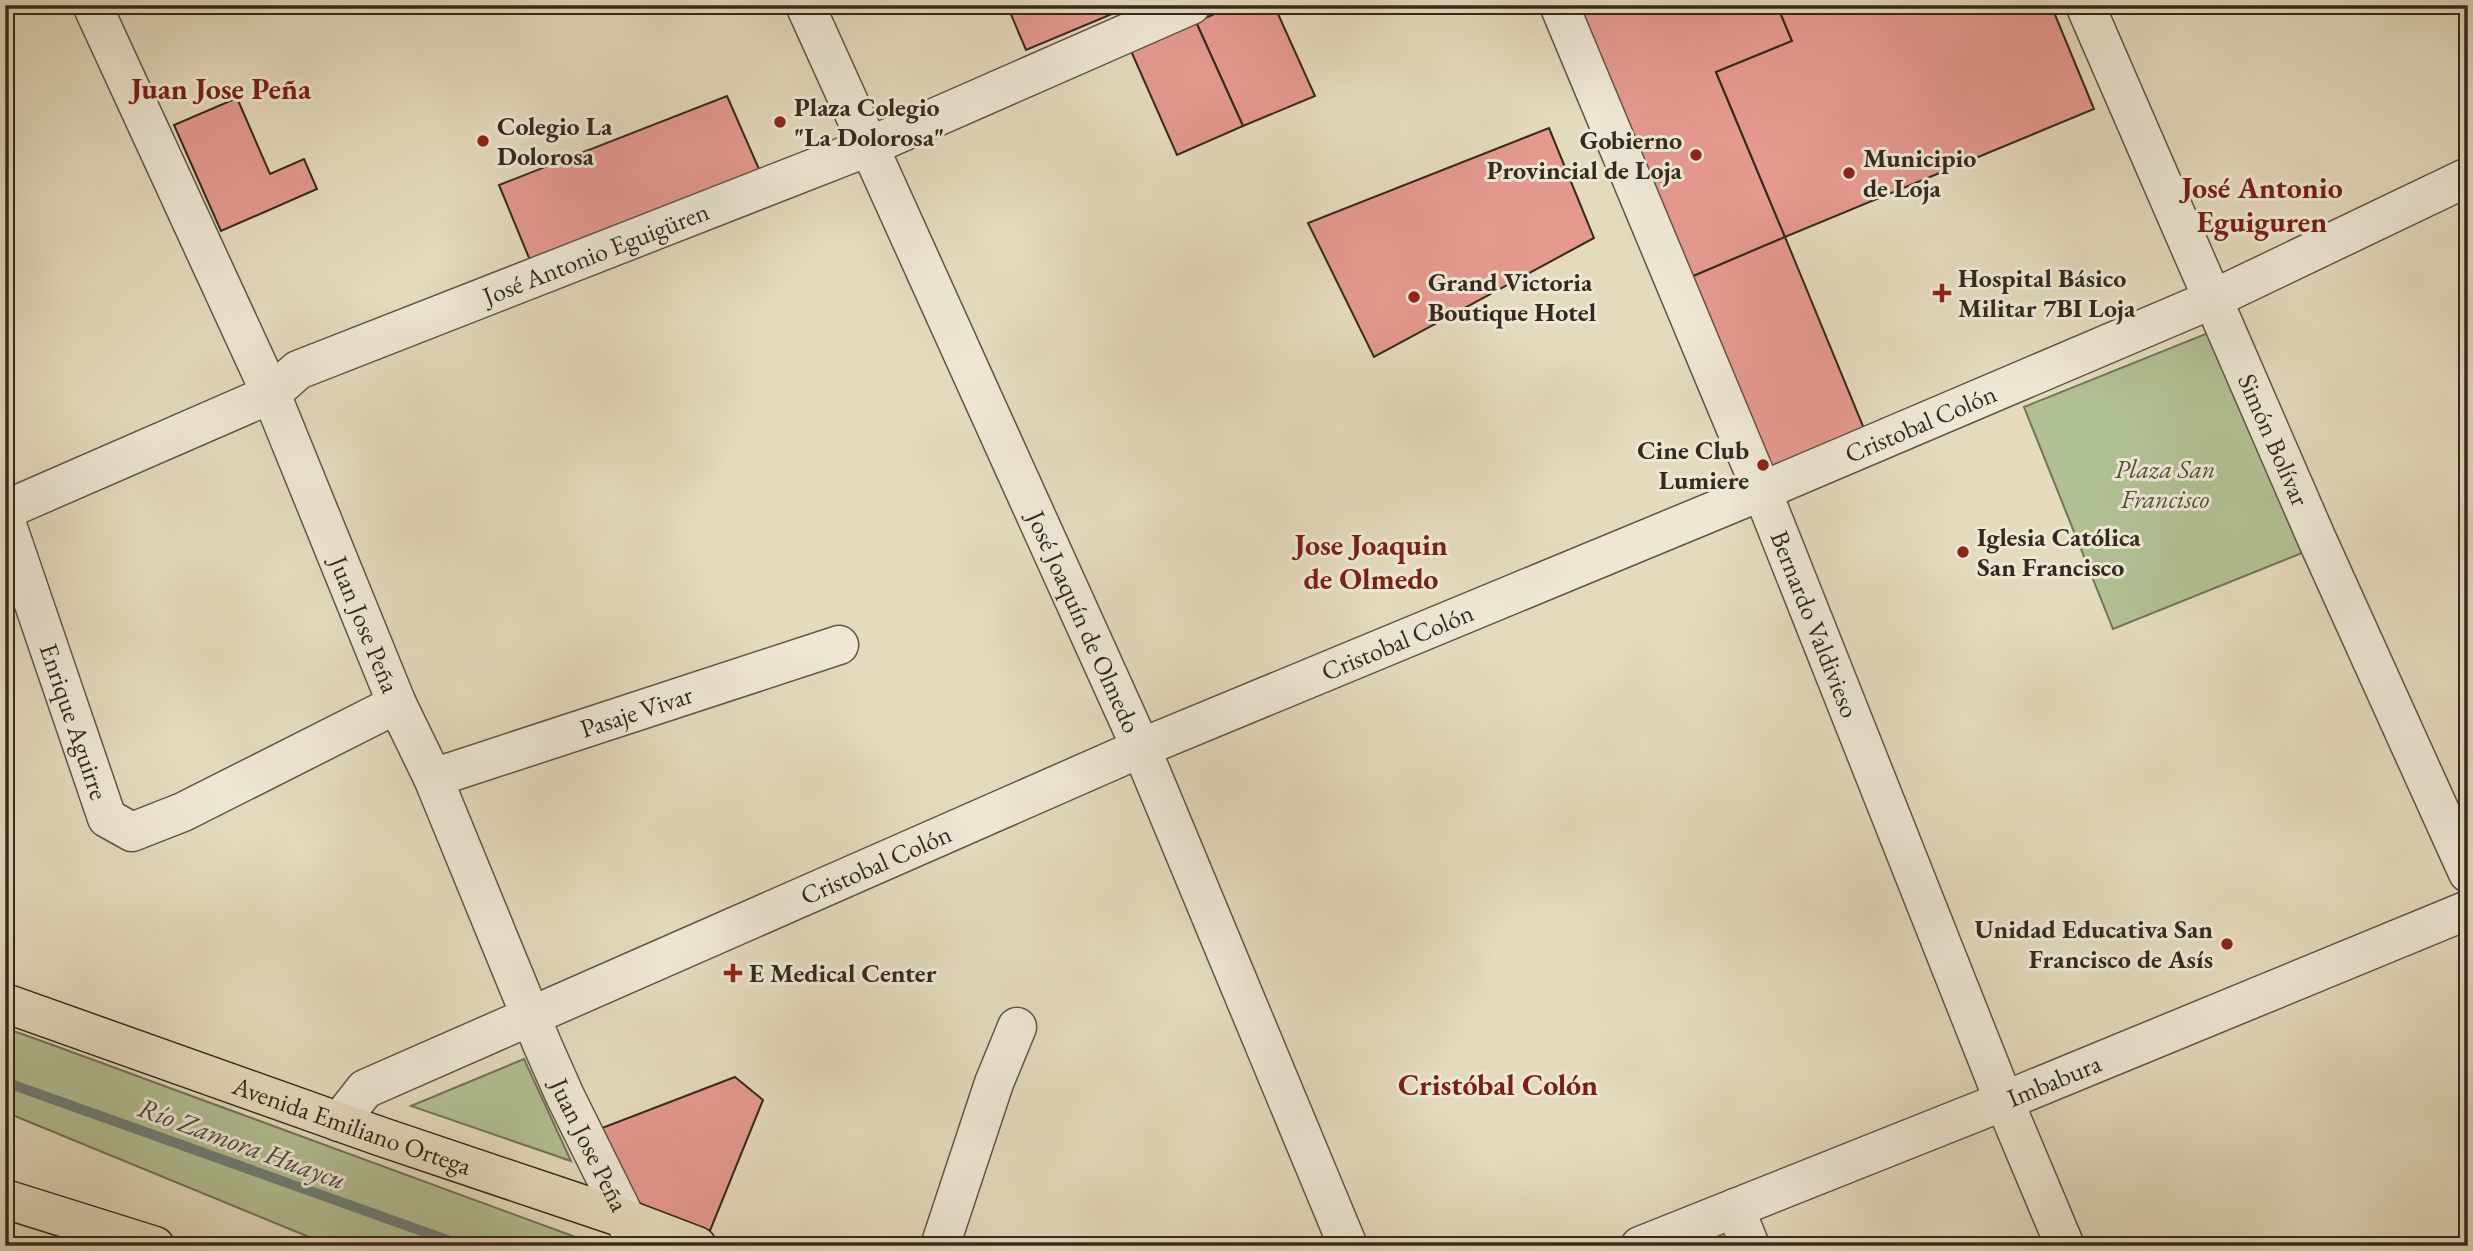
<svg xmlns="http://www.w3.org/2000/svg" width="2473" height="1251" font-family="'EB Garamond',serif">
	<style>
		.green { fill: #b1c093; stroke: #727558; stroke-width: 2 }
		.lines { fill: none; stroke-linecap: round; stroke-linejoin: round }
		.stream { stroke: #6f807a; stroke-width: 10 }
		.building { fill: #e5998f; stroke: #342a1e; stroke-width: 2 }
		.minor-casing { stroke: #605646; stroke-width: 41 }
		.major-casing { stroke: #342a1e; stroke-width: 41 }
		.minor { stroke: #ede7d4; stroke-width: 38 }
		.major { stroke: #e4dabd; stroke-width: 38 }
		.poi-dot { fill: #8f2418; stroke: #ede7d4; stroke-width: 2.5 }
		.labels { text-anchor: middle; stroke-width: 6; stroke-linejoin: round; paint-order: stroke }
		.poi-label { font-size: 26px; font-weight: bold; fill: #342a1e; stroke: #ede7d4; text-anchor: start }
		.street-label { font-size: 26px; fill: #342a1e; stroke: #ede7d4 }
		.park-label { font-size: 26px; font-style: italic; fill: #53503b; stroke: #ede7d4 }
		.water-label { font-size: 28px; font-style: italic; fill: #4d4e44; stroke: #ede7d4 }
		.quarter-label { font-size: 30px; font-weight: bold; fill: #7a1f14; stroke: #ede7d4 }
	</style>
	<rect width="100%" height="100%" fill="#e4dabd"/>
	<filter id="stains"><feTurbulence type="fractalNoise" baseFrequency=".00286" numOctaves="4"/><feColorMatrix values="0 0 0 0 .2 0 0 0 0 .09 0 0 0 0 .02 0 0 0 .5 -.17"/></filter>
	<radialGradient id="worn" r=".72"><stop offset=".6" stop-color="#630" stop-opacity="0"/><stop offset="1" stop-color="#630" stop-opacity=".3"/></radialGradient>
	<!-- green -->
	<g class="green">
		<path d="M2213,331L2302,553L2113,629L2024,407Z"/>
		<path d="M5,1028L50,1044L600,1246H331L5,1112Z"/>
		<path d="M524,1059L571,1161L411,1106Z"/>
	</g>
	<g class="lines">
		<!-- stream -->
		<path class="stream" d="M5,1082L464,1246"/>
	</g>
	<!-- building -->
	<g class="building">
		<path d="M1007,5H1122L1124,9L1026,50Z"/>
		<path d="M1235,5H1274L1315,96L1243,126L1196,22Z"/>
		<path d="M1578,5H1777L1792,41L1716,72L1785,237L1691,277Z"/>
		<path d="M1777,5H2051L2094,109L1785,237L1716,72L1792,41Z"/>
		<path d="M1196,22L1243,126L1177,155L1131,51Z"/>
		<path d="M727,96L762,176L534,270L499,185Z"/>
		<path d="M237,98L270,174L304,159L317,189L221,231L174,125Z"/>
		<path d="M1549,128L1594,238L1374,357L1308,223Z"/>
		<path d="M1785,237L1865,431L1771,470L1691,277Z"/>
		<path d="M735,1077L763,1100L707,1238L641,1219L602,1128Z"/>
	</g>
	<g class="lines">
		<defs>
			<g id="minor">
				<path id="s1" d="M92,5L271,394L397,704L433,778L542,1044L565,1096L626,1219L634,1246"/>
				<path id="s2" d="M805,5L1141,748L1348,1246"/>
				<path id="s3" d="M1559,5L1762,491L2004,1101L2065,1246"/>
				<path id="s4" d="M2085,5L2316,537L2468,873"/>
				<path id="s5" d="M5,510L271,394L298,370L868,147L1191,5"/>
				<path id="s6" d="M5,519L107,818L132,832L183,812L397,704"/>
				<path id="s7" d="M433,778L839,645"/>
				<path id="s8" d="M339,1122L365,1089L1141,748L1762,491L2213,299L2468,177"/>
				<path d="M1735,1208L1750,1246"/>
				<path d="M940,1246L994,1083L1017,1027"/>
				<path id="s9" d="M1640,1246L2004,1101L2468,910"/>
			</g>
			<g id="major">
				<path id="s10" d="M5,1003L382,1137L626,1219L697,1246"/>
				<path d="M5,1199L155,1246"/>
			</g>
		</defs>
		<!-- minor casing -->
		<use href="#minor" class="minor-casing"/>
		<!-- major casing -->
		<use href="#major" class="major-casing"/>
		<!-- minor -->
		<use href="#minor" class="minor"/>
		<!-- major -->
		<use href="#major" class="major"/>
	</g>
	<!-- markers -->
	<g class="poi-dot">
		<circle cx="780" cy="122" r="7"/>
		<circle cx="483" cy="141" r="7"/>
		<circle cx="1696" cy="155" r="7"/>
		<circle cx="1849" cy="173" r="7"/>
		<path d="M1938.5 282.5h7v7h7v7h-7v7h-7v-7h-7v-7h7z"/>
		<circle cx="1414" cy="297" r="7"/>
		<circle cx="1763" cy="465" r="7"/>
		<circle cx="1963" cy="552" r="7"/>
		<circle cx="2227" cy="944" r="7"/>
		<path d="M729.5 962.5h7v7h7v7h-7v7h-7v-7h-7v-7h7z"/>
	</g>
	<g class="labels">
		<!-- poi labels -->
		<g class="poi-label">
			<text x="794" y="116">Plaza Colegio<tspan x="794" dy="30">"La Dolorosa"</tspan></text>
			<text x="497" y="135">Colegio La<tspan x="497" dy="30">Dolorosa</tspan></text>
			<text x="1682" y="149" text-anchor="end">Gobierno<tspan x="1682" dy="30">Provincial de Loja</tspan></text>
			<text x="1863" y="167">Municipio<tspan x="1863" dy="30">de Loja</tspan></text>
			<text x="1958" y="287">Hospital Básico<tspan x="1958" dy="30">Militar 7BI Loja</tspan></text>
			<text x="1428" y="291">Grand Victoria<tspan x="1428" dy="30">Boutique Hotel</tspan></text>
			<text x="1749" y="459" text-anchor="end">Cine Club<tspan x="1749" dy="30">Lumiere</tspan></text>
			<text x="1977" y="546">Iglesia Católica<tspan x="1977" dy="30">San Francisco</tspan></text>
			<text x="2213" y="938" text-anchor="end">Unidad Educativa San<tspan x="2213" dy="30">Francisco de Asís</tspan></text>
			<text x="749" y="982">E Medical Center</text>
		</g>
		<!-- street labels -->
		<g class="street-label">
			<text dy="9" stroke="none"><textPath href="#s5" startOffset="646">José Antonio Eguigüren</textPath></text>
			<text dy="9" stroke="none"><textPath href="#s8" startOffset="1734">Cristobal Colón</textPath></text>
			<text dy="9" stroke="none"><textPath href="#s4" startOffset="474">Simón Bolívar</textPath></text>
			<text dy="9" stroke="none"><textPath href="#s2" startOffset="677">José Joaquín de Olmedo</textPath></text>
			<text dy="9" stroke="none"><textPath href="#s3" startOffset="670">Bernardo Valdivieso</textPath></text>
			<text dy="9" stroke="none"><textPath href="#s1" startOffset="677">Juan Jose Peña</textPath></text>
			<text dy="9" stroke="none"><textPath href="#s8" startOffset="1167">Cristobal Colón</textPath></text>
			<text dy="9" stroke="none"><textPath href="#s7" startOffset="214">Pasaje Vivar</textPath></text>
			<text dy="9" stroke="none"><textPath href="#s6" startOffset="214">Enrique Aguirre</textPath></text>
			<text dy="9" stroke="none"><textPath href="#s8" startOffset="600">Cristobal Colón</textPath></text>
			<text dy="9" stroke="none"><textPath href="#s9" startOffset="446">Imbabura</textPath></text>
			<text dy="9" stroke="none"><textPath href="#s10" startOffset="368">Avenida Emiliano Ortega</textPath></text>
			<text dy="9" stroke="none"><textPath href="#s1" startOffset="1244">Juan Jose Peña</textPath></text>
		</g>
		<!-- park labels -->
		<g class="park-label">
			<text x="2165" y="478">Plaza San<tspan x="2165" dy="30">Francisco</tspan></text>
		</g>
		<!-- water labels -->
		<g class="water-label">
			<text transform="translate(242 1143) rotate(20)" y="10">Río Zamora Huaycu</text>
		</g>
		<!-- quarter labels -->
		<g class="quarter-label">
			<text x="221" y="99">Juan Jose Peña</text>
			<text x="2262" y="198">José Antonio<tspan x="2262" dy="34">Eguiguren</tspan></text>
			<text x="1371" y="555">Jose Joaquin<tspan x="1371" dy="34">de Olmedo</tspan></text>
			<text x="1498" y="1095">Cristóbal Colón</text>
		</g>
	</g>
	<!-- margin -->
	<rect width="2473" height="1251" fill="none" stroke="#e4dabd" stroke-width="28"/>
	<rect x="7" y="7" width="2459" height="1237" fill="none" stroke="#342a1e" stroke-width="3.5"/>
	<rect x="14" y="14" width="2445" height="1223" fill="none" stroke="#342a1e" stroke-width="2"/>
	<rect width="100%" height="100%" filter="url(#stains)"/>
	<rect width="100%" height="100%" fill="url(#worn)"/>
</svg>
